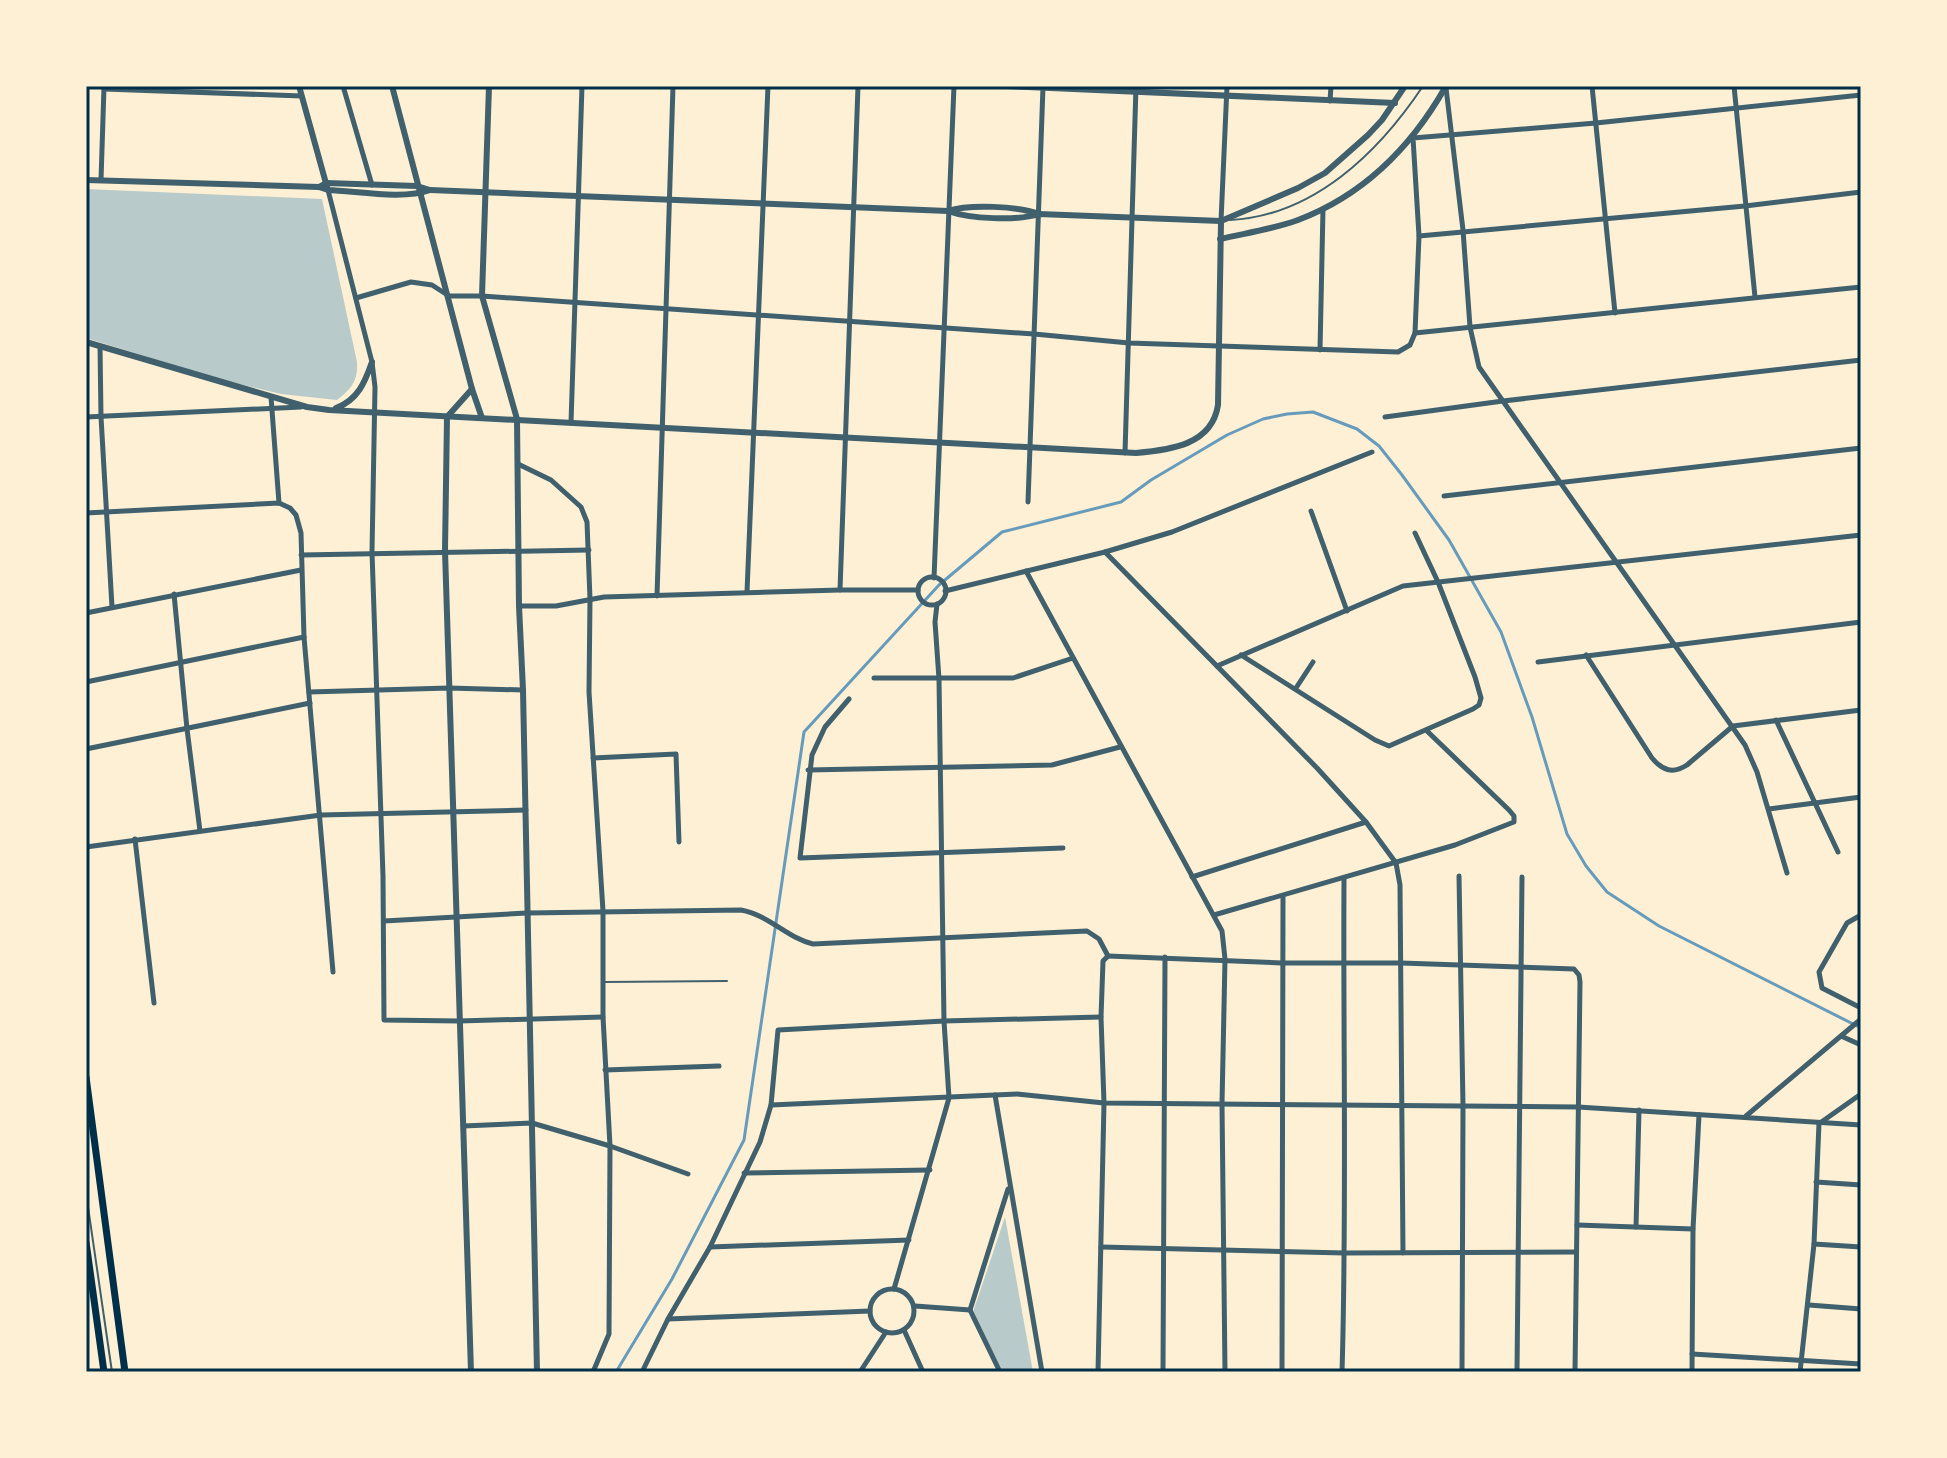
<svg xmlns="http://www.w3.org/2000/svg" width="1947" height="1458" font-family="'Noto Sans',sans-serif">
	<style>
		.green { fill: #b9caca }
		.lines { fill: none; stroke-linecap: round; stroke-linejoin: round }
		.stream { stroke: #669bbc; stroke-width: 3 }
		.service { stroke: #3f606c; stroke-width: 2 }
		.minor { stroke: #3f606c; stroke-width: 5 }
		.tertiary { stroke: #3f606c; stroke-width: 6 }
		.primary { stroke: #003049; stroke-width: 7 }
		.neatline { fill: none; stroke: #003049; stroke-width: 3 }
	</style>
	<rect width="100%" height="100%" fill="#fdf0d5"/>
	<!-- green -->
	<g class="green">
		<path d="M86,189L322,199L357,362C358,381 352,388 337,400L281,394L219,379L86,338Z"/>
		<path d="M1005,1217L1033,1372H999L971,1318Z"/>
	</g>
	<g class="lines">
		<!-- stream -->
		<path class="stream" d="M616,1372L672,1279L744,1140L804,732L939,585L1002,532L1121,502L1151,480L1227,435L1263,419L1287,414L1313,412L1357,429L1379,446L1402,475L1449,540L1501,632L1532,717L1567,834L1586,866L1607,892L1659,926L1861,1028"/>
		<!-- service -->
		<g class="service">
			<path d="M1230,220C1314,216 1379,152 1423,86"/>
			<path d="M604,982L727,981"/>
			<path d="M86,1193L112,1372"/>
		</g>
		<!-- minor -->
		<g class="minor">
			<path d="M343,86L372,185"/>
			<path d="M1592,86L1615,313"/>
			<path d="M1734,86L1755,297"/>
			<path d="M1446,88L1463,230L1470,327L1479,367L1745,745L1757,772L1787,873"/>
			<path d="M104,89L302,96"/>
			<path d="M1330,101L1331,86"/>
			<path d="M101,180L104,87"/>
			<path d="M328,190L372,362L375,387L372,552L383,876L384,1020L459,1021L603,1017"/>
			<path d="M1221,221L1227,86"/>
			<path d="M1419,236L1745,206L1861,192"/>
			<path d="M356,298L411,282L432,285L449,296H482L1034,334L1129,343L1398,352L1410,345L1415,333L1419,236L1413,138L1596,123L1861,95"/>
			<path d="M1415,333L1861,287"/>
			<path d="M100,346L101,417L112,607"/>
			<path d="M1320,350L1323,209"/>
			<path d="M271,397L279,503"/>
			<path d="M86,417L301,407"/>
			<path d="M1385,417L1503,401L1861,360"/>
			<path d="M571,423L582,86"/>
			<path d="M1125,453L1136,86"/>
			<path d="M518,464L551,480L581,507L587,522L590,599L589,692L603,911V1017L610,1146L609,1334L593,1372"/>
			<path d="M1444,496L1861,448"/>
			<path d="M1028,502L1043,87"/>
			<path d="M1311,511L1347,611"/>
			<path d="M86,513L279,503L290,508L296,515L301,533L304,637L333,972"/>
			<path d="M1105,552L1317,768L1366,822L1396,863L1400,885L1403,1253"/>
			<path d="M301,555L589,550"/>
			<path d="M1026,571L1222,931L1225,959L1222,1104L1225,1372"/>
			<circle cx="932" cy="591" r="14"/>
			<path d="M934,578L954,86"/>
			<path d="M840,590L858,86"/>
			<path d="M945,591L1105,552L1172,532L1372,452"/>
			<path d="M747,592L768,86"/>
			<path d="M174,594L187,729L200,831"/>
			<path d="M657,596L673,86"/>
			<path d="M519,606H556L604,597L840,590H918"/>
			<path d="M86,613L301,570"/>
			<path d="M1241,655L1375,740L1389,746L1473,709L1479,705L1481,698L1475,677L1438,582L1415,533"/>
			<path d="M1586,655L1652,758C1663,771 1673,774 1687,765L1733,726L1861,710"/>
			<path d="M1538,662L1861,622"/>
			<path d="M1217,666L1403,586L1861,535"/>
			<path d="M874,678H1013L1073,658"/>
			<path d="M86,682L304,637"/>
			<path d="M1296,688L1313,662"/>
			<path d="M309,692L449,688L523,690"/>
			<path d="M849,699L825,727L812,755L800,858L1063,848"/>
			<path d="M1776,720L1838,852"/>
			<path d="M86,749L310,703"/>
			<path d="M593,758L676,754L679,842"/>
			<path d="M808,770L1052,765L1120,747"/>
			<path d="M1769,809L1861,797"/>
			<path d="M135,839L154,1003"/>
			<path d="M86,847L321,815L526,810"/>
			<path d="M1459,876L1463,1106L1462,1372"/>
			<path d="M1192,877L1366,822"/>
			<path d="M1214,915L1455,845L1514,822V816L1509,810L1427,731"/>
			<path d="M1861,915L1847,923L1819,972L1822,988L1861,1008"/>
			<path d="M384,921L527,913L741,910C769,915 787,938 813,944L1087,931L1099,939L1108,956"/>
			<path d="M1108,956L1282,963H1401L1574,969L1579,975L1580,982L1575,1372"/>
			<path d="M1841,1036L1861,1045"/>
			<path d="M605,1070L719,1066"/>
			<path d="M995,1095L1042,1372"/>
			<path d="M771,1105L1017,1094L1104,1103L1578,1107L1861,1125"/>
			<path d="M1746,1116L1861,1019"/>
			<path d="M1820,1123L1861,1094"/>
			<path d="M463,1126L532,1123L610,1146L688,1174"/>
			<path d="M744,1173L930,1170"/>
			<path d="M1816,1182L1861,1185"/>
			<path d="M1577,1225L1693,1229"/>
			<path d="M1636,1227L1639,1110"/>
			<path d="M1814,1244L1861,1247"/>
			<path d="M710,1247L909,1240"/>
			<path d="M1101,1247L1345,1253L1576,1252"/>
			<circle cx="892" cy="1311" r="22"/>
			<path d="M894,1289L949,1098L944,1021L939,679L935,622L937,604"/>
			<path d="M1809,1305L1861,1309"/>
			<path d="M915,1306L970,1310"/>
			<path d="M970,1310L1008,1189"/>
			<path d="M970,1310L1000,1372"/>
			<path d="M668,1319L870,1311"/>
			<path d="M904,1330L923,1372"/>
			<path d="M1692,1354L1861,1364"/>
			<path d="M642,1372L668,1319L710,1247L760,1142L771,1105L778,1030L944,1021L1101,1017"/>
			<path d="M860,1372L886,1332"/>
			<path d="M1098,1372L1104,1103L1101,1017L1103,961L1108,956"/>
			<path d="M1163,1372L1165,957"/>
			<path d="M1282,1372L1283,897"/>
			<path d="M1342,1372C1347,1208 1343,1043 1344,879"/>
			<path d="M1517,1372L1522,877"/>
			<path d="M1692,1372L1693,1229L1699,1115"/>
			<path d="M1800,1372L1814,1244L1819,1123"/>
		</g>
		<!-- tertiary -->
		<g class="tertiary">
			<path d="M299,86L327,187"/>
			<path d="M392,86L472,389L482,418"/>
			<path d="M489,86L482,296L517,419L519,606L523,690L537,1372"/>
			<path d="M1006,86L1395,103"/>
			<path d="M86,180L319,187L328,190C357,191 403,200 430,190"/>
			<path d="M319,187L326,183L417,186L430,190L948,211C970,219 1017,221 1039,214L1221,221L1298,188L1325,173L1368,135L1382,120L1405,86"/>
			<path d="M948,211C969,204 1018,206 1039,214"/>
			<path d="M1220,239C1246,233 1274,229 1298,220C1364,195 1412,146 1446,86"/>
			<path d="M86,342L307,407L329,410L1136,453C1170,450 1212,445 1218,405L1221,221"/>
			<path d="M336,408C358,400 365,382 372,362"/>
			<path d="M471,1372L445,551L447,417L472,389"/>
		</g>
		<!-- primary -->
		<g class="primary">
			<path d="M86,1077L125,1372"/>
			<path d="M86,1242L104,1372"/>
		</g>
	</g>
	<!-- border -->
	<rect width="1947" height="1458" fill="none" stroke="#fdf0d5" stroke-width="176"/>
	<rect x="88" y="88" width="1771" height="1282" class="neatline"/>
</svg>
